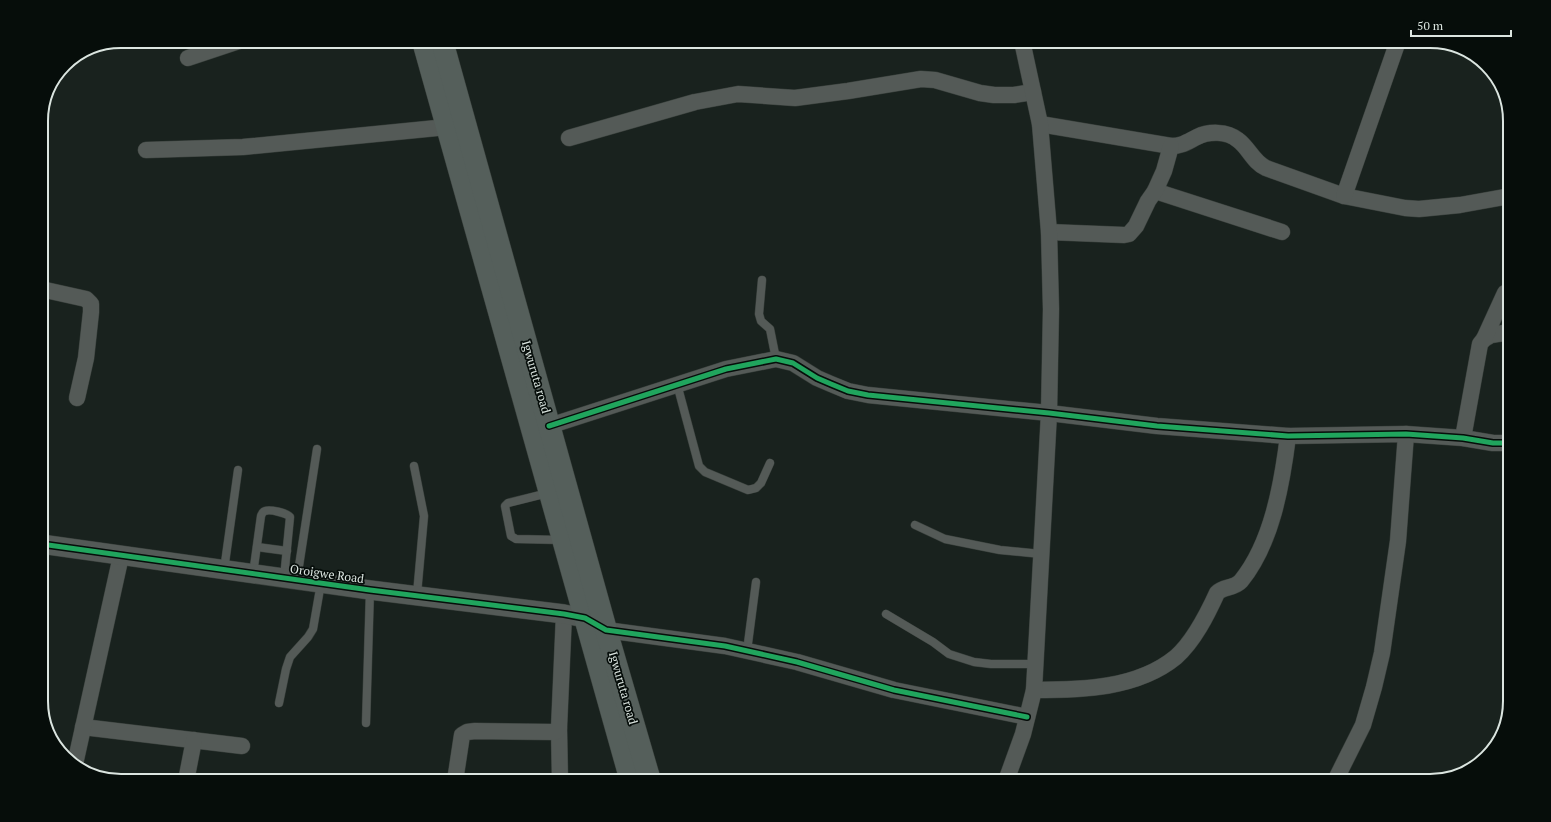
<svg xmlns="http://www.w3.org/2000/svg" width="1551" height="822" font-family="'PT Serif',serif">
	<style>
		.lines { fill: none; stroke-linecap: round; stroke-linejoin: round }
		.service-casing { stroke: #383f3b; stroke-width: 9 }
		.minor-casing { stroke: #383f3b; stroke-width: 17 }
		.tertiary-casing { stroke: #383f3b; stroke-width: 20 }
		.secondary-casing { stroke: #383f3b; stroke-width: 23 }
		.service { stroke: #545a57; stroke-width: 8 }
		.minor { stroke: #545a57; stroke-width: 16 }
		.tertiary { stroke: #545a57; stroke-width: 19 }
		.secondary { stroke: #555f5b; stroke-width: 22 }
		.cycleway-casing { stroke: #060d0a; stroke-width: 8 }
		.cycleway { stroke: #20a55d; stroke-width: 5 }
		.labels { text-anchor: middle; stroke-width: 3.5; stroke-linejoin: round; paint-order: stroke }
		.street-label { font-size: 12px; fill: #dbe5e0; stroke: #060d0a }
		.rim { fill: none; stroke: #dbe5e0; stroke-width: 2 }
	</style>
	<rect width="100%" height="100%" fill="#19221e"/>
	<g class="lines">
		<defs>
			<g id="service">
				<path d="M762,280L759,314L761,321L770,329L776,359"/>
				<path d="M677,384L699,466L705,472L748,490L756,488L761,483L770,463"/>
				<path d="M414,466L424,516L417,594"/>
				<path d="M548,493L508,503L505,506L511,536L516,539L562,540"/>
				<path d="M915,525L945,539L1000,550L1041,554"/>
				<path d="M257,547L287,551"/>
				<path d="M224,570L238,470"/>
				<path d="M253,574L261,516C262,514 262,512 265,511C270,509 287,513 290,517L284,578"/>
				<path d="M297,579L317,449"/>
				<path d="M886,614L933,642L949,654L974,662L991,664H1035"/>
				<path d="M747,651L756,582"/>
				<path d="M279,703L286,669L290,657L308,637L313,629L321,583"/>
				<path d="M366,723L370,590"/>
			</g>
			<g id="minor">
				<path d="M188,58L239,41"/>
				<path d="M1040,124L1171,146C1182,146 1187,142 1197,137C1209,131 1227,131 1238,140C1249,148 1253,162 1266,168L1344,196L1405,208L1419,209L1460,205L1510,196"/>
				<path d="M569,138L695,102L738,94L795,98L848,91L921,79L935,80L980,93L994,95H1014L1033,92"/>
				<path d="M146,150L243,147L447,127"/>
				<path d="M1155,191L1282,232"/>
				<path d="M1344,196L1398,41"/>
				<path d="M1049,232L1124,235L1129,234L1136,226L1148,201L1155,191L1164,171L1171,146"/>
				<path d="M41,289L86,299L91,304V312L86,358L77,398"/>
				<path d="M1484,339L1491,335L1510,332"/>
				<path d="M549,426L726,369L776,359L793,363L817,378L831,384L848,391L868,395L1049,413L1157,426L1288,436L1406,434L1463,438L1493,443H1510"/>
				<path d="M1463,438L1480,344L1484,339L1505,293"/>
				<path d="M606,630L725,646L797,662L894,690L1027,717"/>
				<path d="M1034,690C1081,690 1137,689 1176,657C1194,641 1207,615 1217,593C1223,586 1234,589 1241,581C1272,543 1282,484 1288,436"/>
				<path d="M83,727L242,746"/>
				<path d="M559,728L560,781"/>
				<path d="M75,764L121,556"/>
				<path d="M186,781L194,740"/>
				<path d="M455,781L462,735L467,732L475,731L555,732L559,728L564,614"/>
				<path d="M1006,781L1023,734L1034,690L1049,413L1051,309L1049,232L1040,124L1022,41"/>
				<path d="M1335,781L1363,725L1374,687L1382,653L1398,541L1406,434"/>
			</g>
			<path id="tertiary" d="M41,544L370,590L564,614L585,618L597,625"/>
			<g id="secondary">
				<path d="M423,41L631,781"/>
				<path d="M442,41L606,630L650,781"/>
			</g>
		</defs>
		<!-- service casing -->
		<use href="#service" class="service-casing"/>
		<!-- minor casing -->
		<use href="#minor" class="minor-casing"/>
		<!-- tertiary casing -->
		<use href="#tertiary" class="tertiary-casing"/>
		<!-- secondary casing -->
		<use href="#secondary" class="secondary-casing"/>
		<!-- service -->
		<use href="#service" class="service"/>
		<!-- minor -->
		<use href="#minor" class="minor"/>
		<!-- tertiary -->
		<use href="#tertiary" class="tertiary"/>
		<!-- secondary -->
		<use href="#secondary" class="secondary"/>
		<defs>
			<g id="cycleway">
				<path d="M549,426L726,369L776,359L793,363L817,378L831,384L848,391L868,395L1049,413L1157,426L1288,436L1406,434L1463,438L1493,443H1510"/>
				<path d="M41,544L370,590L564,614L585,618L606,630L725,646L797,662L894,690L1027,717"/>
			</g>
		</defs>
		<!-- cycleway casing -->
		<use href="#cycleway" class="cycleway-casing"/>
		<!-- cycleway -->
		<use href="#cycleway" class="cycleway"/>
	</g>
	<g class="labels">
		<!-- street labels -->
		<g class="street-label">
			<text transform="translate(536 377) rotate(74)" y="4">Igwuruta road</text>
			<text transform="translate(327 574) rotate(8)" y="4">Oroigwe Road</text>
			<text transform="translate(623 688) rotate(74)" y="4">Igwuruta road</text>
		</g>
	</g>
	<!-- crop -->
	<path d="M0 0H1551V822H0ZM121 48H1430A73 73 0 0 1 1503 121V701A73 73 0 0 1 1430 774H121A73 73 0 0 1 48 701V121A73 73 0 0 1 121 48Z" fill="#060d0a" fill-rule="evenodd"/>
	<path class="rim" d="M121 48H1430A73 73 0 0 1 1503 121V701A73 73 0 0 1 1430 774H121A73 73 0 0 1 48 701V121A73 73 0 0 1 121 48Z"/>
	<!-- scale -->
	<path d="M1411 30v6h100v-6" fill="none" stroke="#dbe5e0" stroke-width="2"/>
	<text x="1417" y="30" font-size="12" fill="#dbe5e0" stroke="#060d0a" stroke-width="3" paint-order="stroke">50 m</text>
</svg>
